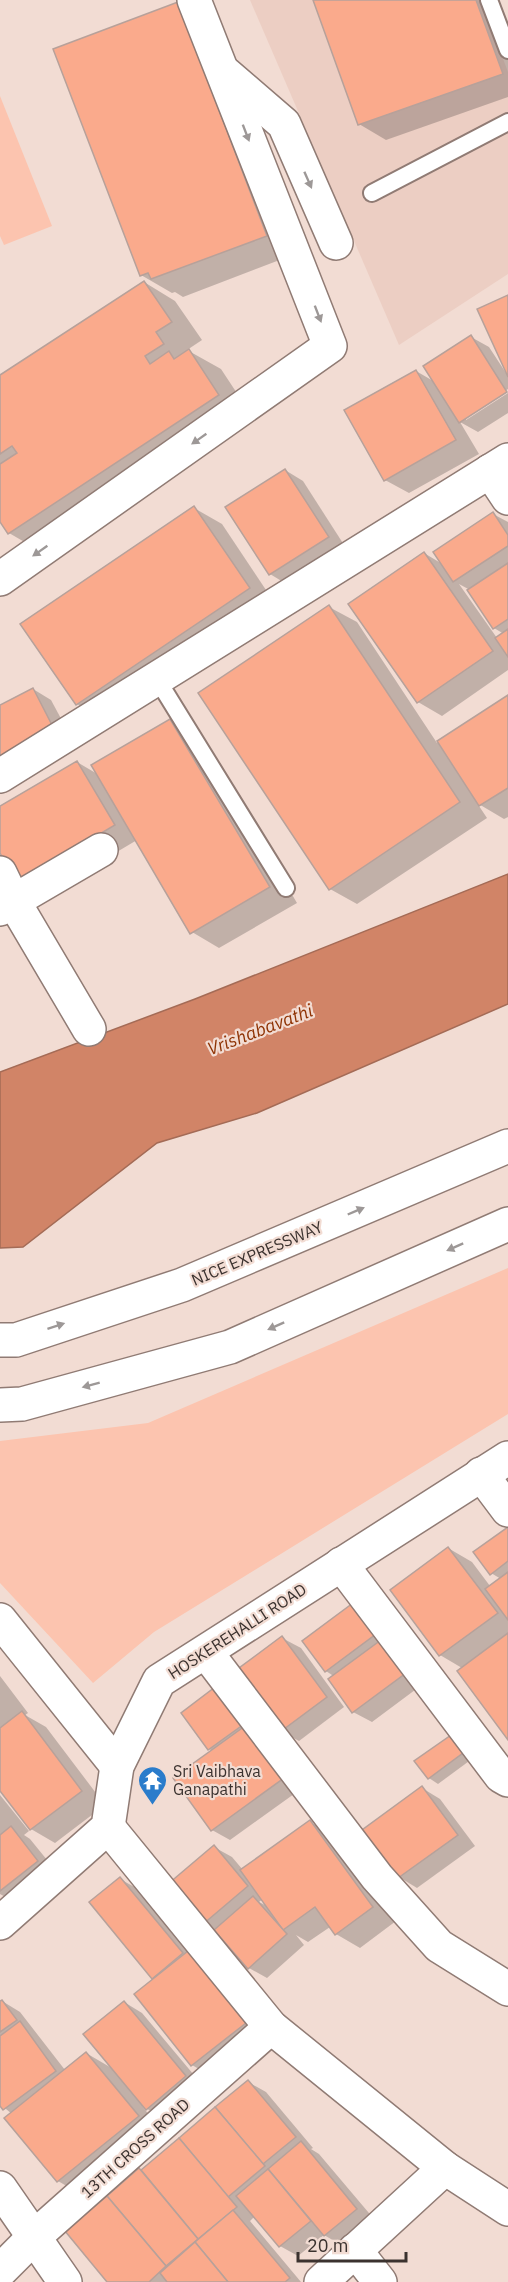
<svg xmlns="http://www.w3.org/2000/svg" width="508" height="2282" font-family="'IBM Plex Sans',sans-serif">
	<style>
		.built { fill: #eccec3 }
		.green { fill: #fcc4af }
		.water { fill: #d18467; stroke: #a46b56; stroke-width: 1.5 }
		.shadow { fill: #0003; fill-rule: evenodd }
		.building { fill: #faaa8c; stroke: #b7a19a; stroke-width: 1.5 }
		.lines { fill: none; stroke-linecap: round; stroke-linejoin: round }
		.lane-casing { stroke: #907b74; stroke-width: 20 }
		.street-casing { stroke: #907b74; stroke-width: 36 }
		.secondary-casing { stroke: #907b74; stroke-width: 36 }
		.highway-casing { stroke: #907b74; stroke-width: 36 }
		.lane { stroke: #fff; stroke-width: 16 }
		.street { stroke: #fff; stroke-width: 33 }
		.secondary { stroke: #fff; stroke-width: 33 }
		.highway { stroke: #fff; stroke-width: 33 }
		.oneway { fill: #9d9897 }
		.labels { text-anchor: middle; stroke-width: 4.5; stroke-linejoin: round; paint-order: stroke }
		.street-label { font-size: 16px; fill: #3b322f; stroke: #f2dcd3 }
		.poi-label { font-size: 16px; fill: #3b322f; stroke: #f2dcd3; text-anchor: start }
		.water-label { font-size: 18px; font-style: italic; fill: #8e3203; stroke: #f2dcd3 }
	</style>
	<rect width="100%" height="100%" fill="#f2dcd3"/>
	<!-- built -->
	<path class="built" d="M250,0H481L508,72V274L399,345Z"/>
	<!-- green -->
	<g class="green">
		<path d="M0,96L52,226L4,245L0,236Z"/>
		<path d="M508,1268V1414L154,1632L93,1683L0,1583V1441L148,1423Z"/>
	</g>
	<!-- water -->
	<path class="water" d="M508,874V1004L257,1113L157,1143L23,1247L0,1248V1072L195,999Z"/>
	<!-- shadow -->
	<g class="shadow">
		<path d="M314,0H498L508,29V97L386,140L359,124Z"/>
		<path d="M178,4L298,253L183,297L175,292L172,293L141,275Z"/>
		<path d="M144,282L175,301L202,340L187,350L221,369L250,413L40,551L9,533L0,520V377Z"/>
		<path d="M508,297V389L466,416V420L508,393V413L478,432L460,422L479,454L409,493L385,480L416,371L435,382L471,337L489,347L506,373L507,372Z"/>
		<path d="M285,470L303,481L346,548L288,585L270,574Z"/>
		<path d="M194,508L222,524L276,605L104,720L77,704Z"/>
		<path d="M493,514L508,522V670L442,716L418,702L424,553L444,565ZM459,584L470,590L494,628L504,634L497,638Z"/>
		<path d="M329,607L357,622L437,743L508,697V817L504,819L477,803L487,818L357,904L330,889Z"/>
		<path d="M33,689L51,700L72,739L0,707Z"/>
		<path d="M170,720L198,736L297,903L219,948L192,932L137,840L43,896L0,850V807L77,762L99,775Z"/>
		<path d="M508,1529V1738L462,1668L440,1655L448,1548L472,1562L490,1586L501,1579L491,1573Z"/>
		<path d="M353,1605L423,1684L372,1722L353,1712L335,1677L326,1671Z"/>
		<path d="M282,1638L301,1648L344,1707L299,1741L281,1731Z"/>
		<path d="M0,1676L28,1713L25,1715L46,1727L105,1805L55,1843L31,1829L0,1788Z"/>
		<path d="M223,1683L301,1789L230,1840L212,1830L213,1751L209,1749Z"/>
		<path d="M454,1734L476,1756L438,1784L429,1778Z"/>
		<path d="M422,1788L440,1799L475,1846L417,1888L399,1877L365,1831Z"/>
		<path d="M0,1795L29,1831L24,1835L30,1839L56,1871L16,1903L0,1894Z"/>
		<path d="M310,1822L334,1835L396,1921L360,1948L336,1934L330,1927L308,1942L296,1935L304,1945L267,1978L249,1968L217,1931L203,1923L214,1847L232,1857L243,1870ZM263,1899L269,1907L259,1902Z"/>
		<path d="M120,1879L138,1889L269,2037L216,2079L192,2065L153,1978Z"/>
		<path d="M2,2001L20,2012L65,2070L86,2053L115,2070L124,2002L142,2013L204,2087L165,2119L142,2106L162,2131L82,2195L58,2181L7,2118L12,2114L0,2104V2003Z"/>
		<path d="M248,2082L266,2092L313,2148L311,2149L319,2154L374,2219L343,2246L324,2235L298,2256L280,2246L255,2216L250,2221L301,2282H109L67,2231Z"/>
	</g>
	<!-- building -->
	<g class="building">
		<path d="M313,0H476L503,74L358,125Z"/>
		<path d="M178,2L267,236L151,279L148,273L140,276L53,49Z"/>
		<path d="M144,281L172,322L156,332L164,344L145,356L150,364L169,351L174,359L189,349L219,395L8,534L0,522V464L17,453L12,446L0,454V375Z"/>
		<path d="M508,295V377L477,309Z"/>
		<path d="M471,335L507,392L459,423L423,366Z"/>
		<path d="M416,370L456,440L384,481L344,410Z"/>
		<path d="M285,469L329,537L269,575L225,507Z"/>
		<path d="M194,506L250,588L76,705L20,624Z"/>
		<path d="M493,512L508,535V546L453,582L433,552Z"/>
		<path d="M424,552L493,651L417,703L348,604Z"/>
		<path d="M508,563V619L493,629L467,590Z"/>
		<path d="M329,605L460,802L329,890L198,693Z"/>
		<path d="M508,629V657L495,638Z"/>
		<path d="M33,688L54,729L0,758V705Z"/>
		<path d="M508,695V788L479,806L437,741Z"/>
		<path d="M170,719L270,887L190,934L91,765Z"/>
		<path d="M77,761L115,825L17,883L0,853V806Z"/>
		<path d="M508,1527V1561L490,1575L473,1552Z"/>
		<path d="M448,1547L498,1613L439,1656L390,1590Z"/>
		<path d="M508,1572V1620L485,1589Z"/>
		<path d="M353,1603L376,1634L325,1672L302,1641Z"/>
		<path d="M508,1633V1740L457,1671Z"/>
		<path d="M282,1636L327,1697L280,1732L235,1671Z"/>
		<path d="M381,1640L406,1673L352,1713L328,1679Z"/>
		<path d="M223,1681L251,1719L208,1750L181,1713Z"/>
		<path d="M22,1711L82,1791L30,1830L0,1791V1728Z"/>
		<path d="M245,1726L284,1778L211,1831L173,1778Z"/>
		<path d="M454,1733L467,1750L428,1779L414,1761Z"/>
		<path d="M422,1786L458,1835L398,1878L362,1830Z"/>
		<path d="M310,1820L373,1907L335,1935L315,1907L283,1930L240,1870Z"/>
		<path d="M11,1826L38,1861L0,1891V1835Z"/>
		<path d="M214,1845L248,1886L202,1925L168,1884Z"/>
		<path d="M120,1877L183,1953L152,1979L89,1902Z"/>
		<path d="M253,1896L287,1934L248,1969L214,1930Z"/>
		<path d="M188,1951L246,2023L191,2066L134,1994Z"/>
		<path d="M2,2000L17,2020L0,2032V2001Z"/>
		<path d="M124,2001L186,2076L146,2110L83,2034Z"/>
		<path d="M20,2021L56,2071L3,2110L0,2106V2036Z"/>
		<path d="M86,2052L139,2116L57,2182L4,2118Z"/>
		<path d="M248,2080L296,2137L263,2164L215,2107Z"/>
		<path d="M215,2107L265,2166L228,2197L179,2138Z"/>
		<path d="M179,2138L237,2207L198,2239L141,2170Z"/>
		<path d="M301,2141L357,2209L324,2236L268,2169Z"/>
		<path d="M139,2168L198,2239L166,2266L107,2196Z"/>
		<path d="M268,2169L311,2221L279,2247L236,2196Z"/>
		<path d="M107,2196L166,2266L149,2282H107L65,2231Z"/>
		<path d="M233,2210L290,2278L285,2282H228L195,2242Z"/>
		<path d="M195,2242L228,2282H167L160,2273Z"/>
	</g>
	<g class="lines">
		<defs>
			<g id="lane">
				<path d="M489,0L508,50"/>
				<path d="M372,193L508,122"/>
				<path d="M157,679L286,888"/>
			</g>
			<g id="street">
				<path d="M226,74L284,124L336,243"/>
				<path d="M490,471L508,498"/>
				<path d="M0,579L330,346L194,0"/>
				<path d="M0,776L508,460"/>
				<path d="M0,873L14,902L89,1029"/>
				<path d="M0,909L101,850"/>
				<path d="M481,1474L508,1510"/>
				<path d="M341,1564L501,1776L508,1780"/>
				<path d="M0,1620L117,1766"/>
				<path d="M206,1652L377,1877L439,1946L508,1989"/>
				<path d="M108,1827L271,2027L445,2168L508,2209"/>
				<path d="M0,2188L65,2282"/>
				<path d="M355,2250L380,2282"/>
				<path d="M0,2271L33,2238L271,2027"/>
				<path d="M321,2282L445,2168"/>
			</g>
			<path id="secondary" d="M0,1923L108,1827L117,1766L159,1681L508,1458"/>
			<g id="highway">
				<path d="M0,1340H16L182,1285L508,1146"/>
				<path d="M0,1405L22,1404L230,1347L508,1224"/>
			</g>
		</defs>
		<!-- lane casing -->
		<use href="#lane" class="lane-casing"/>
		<!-- street casing -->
		<use href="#street" class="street-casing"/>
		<!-- secondary casing -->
		<use href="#secondary" class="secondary-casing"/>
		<!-- highway casing -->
		<use href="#highway" class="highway-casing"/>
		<!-- lane -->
		<use href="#lane" class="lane"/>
		<!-- street -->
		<use href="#street" class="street"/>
		<!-- secondary -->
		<use href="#secondary" class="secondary"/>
		<!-- highway -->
		<use href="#highway" class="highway"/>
	</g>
	<!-- one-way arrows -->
	<defs><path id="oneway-solid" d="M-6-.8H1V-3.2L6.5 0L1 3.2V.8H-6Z" transform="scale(1.5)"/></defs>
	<g class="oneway">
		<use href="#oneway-solid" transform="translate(246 133) rotate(69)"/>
		<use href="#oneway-solid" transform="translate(308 180) rotate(66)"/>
		<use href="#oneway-solid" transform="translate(318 314) rotate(69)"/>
		<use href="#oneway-solid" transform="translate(199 439) rotate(145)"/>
		<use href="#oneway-solid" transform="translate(40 551) rotate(145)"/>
		<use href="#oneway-solid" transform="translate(356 1211) rotate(-23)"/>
		<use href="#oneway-solid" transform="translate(455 1247) rotate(156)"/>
		<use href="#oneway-solid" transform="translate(56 1326) rotate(-18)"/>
		<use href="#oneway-solid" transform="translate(276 1326) rotate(156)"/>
		<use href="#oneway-solid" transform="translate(91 1385) rotate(165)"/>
	</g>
	<!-- icons -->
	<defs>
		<symbol id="temple-pin" viewBox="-11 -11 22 30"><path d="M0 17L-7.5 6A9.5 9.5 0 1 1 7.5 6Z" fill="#2a7ccb" stroke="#f2dcd3"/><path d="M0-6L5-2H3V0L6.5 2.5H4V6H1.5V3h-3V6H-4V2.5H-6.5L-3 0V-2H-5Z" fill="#fff"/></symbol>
	</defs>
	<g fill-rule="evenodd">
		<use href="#temple-pin" x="136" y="1764" width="33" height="45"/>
	</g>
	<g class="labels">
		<!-- street labels -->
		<g class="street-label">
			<text transform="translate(257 1253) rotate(-23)" y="6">NICE EXPRESSWAY</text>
			<text transform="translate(237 1631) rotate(-33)" y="6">HOSKEREHALLI ROAD</text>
			<text transform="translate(135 2148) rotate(-42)" y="6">13TH CROSS ROAD</text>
		</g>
		<!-- poi labels -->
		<g class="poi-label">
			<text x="173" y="1777">Sri Vaibhava<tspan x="173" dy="18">Ganapathi</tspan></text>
		</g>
		<!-- water labels -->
		<g class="water-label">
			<text transform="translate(260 1030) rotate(-21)" y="6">Vrishabavathi</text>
		</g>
	</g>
	<!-- scale -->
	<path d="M298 2252v9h108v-9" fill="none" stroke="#3b322f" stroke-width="3"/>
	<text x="307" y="2252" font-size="18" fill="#3b322f" stroke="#f2dcd3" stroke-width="4.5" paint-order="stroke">20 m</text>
</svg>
